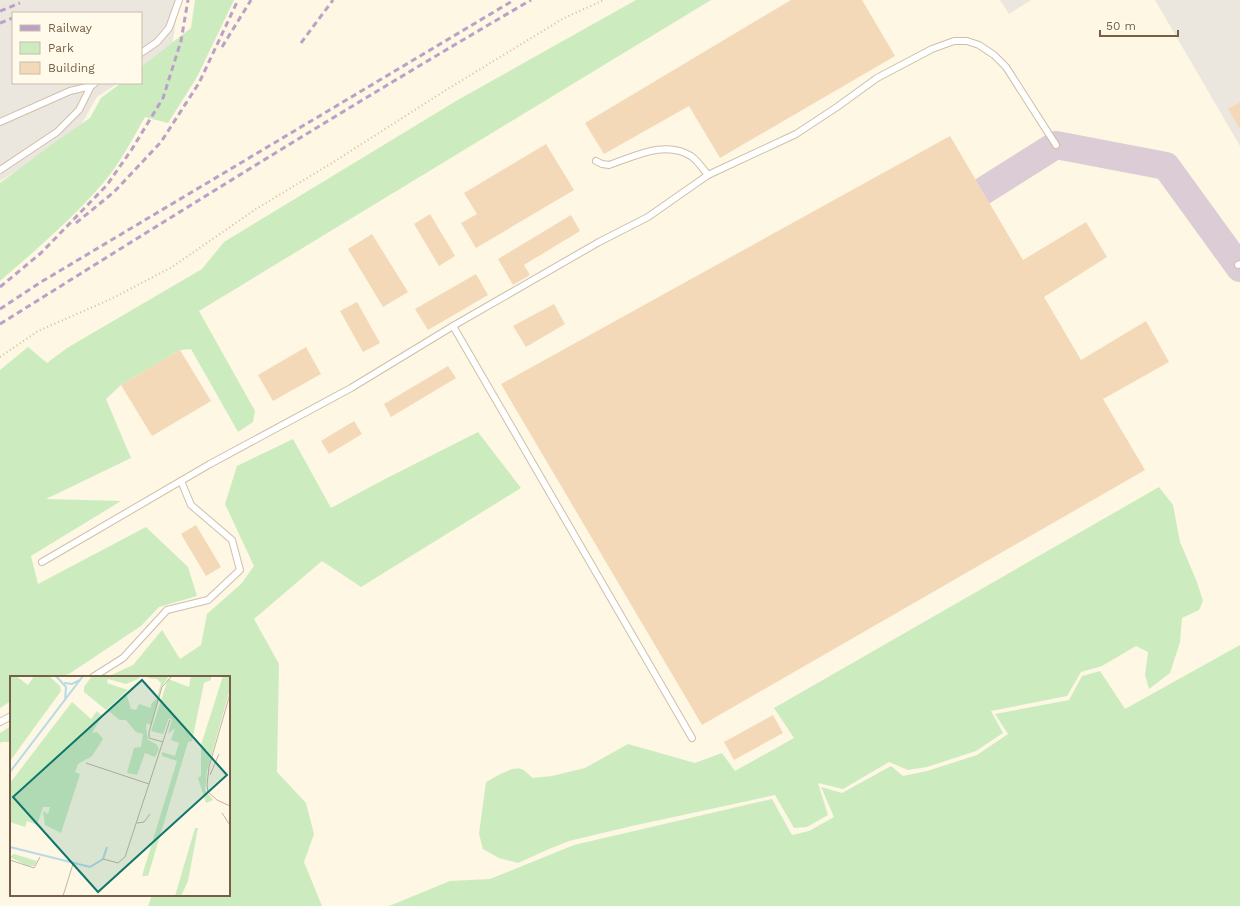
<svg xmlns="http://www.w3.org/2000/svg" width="1240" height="906" font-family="'Work Sans',sans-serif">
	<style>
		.industrial { fill: #ece7de }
		.green { fill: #ccecc0 }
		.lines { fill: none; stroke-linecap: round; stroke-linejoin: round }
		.taxiway { stroke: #dcccd5; stroke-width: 28 }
		.building { fill: #f4d9b9 }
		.service-casing { stroke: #cfbfa9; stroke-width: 8 }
		.path { stroke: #d9bc9c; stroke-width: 2; stroke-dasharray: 1 3; stroke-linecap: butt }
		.service { stroke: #fff; stroke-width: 6 }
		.rail { stroke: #bba1c7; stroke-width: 3; stroke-dasharray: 6 4; stroke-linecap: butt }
		.inset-river { fill: none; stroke: #b6dae8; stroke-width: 2 }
		.inset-road { fill: none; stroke: #c3b5a0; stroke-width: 1 }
		.view { fill: #0f766e; fill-opacity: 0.15; stroke: #0f766e; stroke-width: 2 }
		.inset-edge { fill: none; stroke: #775f47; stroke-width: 2 }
	</style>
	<rect width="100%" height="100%" fill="#fdf7e3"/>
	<!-- industrial -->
	<g class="industrial">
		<path d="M0,0H179L172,46L141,67V13H13V83H118L97,97L82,123L58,145L0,181Z"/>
		<path d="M1000,0H1031L1009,14Z"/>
		<path d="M1155,0H1240V146Z"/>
	</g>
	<!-- green -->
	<g class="green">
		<path d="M195,0H234L197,77L168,123L145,117C132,139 121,162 104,182C73,218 36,250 0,281V183L58,140L90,118L101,98L121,83H141V67L191,28Z"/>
		<path d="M636,0H711L199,311L255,411L253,422L238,432L191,349L180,350L121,385L106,399L131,458L46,499L121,501L31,556L38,584L146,527L188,567L197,596L159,607L141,626L69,674L58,677H11V701L0,708V370L28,347L47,363L67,348L202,269L224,242L456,101Z"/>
		<path d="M478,432L521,488L361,587L322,561L254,619L279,664L277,772L306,803L314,834L304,862L322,906H148L152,895H229V677H107L133,665L162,630L180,659L201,645L207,614L241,584L254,566L225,504L237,466L293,439L331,508L385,479Z"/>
		<path d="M1159,487L1173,505L1180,542L1197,582L1203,601L1199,610L1182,618L1180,642L1170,673L1149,689L1145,675L1148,652L1136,646L1102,666L1081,672L1067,696L991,711L1003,733L976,751L927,767L908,770L889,762L843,789L818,783L828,815L807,827L794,828L775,795L632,826L569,841L549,849L518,863L499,858L483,849L479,834L486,782C494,778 511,766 521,769C525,770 530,776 533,778L552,776L585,768L628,744L695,763L722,753L735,771L794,738L774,708Z"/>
		<path d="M1240,645V906H389L450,881L490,879L574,845L772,799L792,835L809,831L834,817L821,787L842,793L891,766L903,776L927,771L977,755L1008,734L995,714L1069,700L1082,676L1100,671L1125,709Z"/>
		<path d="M11,726V742H2L0,743V733Z"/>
	</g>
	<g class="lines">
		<!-- taxiway -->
		<path class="taxiway" d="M983,191L1056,145L1166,166L1240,268"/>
	</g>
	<!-- building -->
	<g class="building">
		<path d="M791,0H862L895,56L720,158L689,106L604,154L585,123Z"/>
		<path d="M1240,102V129L1228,109Z"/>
		<path d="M950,136L1023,260L1086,222L1107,257L1044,297L1081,360L1146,321L1169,362L1103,399L1145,470L702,725L501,384Z"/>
		<path d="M546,144L574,190L476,248L461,223L477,214L464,193Z"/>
		<path d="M430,214L455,256L439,266L414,224Z"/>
		<path d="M571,215L580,231L524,265L530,275L513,285L498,259Z"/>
		<path d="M372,234L408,292L383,307L348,249Z"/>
		<path d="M476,274L488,295L428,330L415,309Z"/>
		<path d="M357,302L380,343L363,352L340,311Z"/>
		<path d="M554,304L565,324L526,347L513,326Z"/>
		<path d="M306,347L321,374L273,401L258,375Z"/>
		<path d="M180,350L211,401L152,436L121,385Z"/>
		<path d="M448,366L456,378L391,417L384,404Z"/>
		<path d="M354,421L362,434L329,454L321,441Z"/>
		<path d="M196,525L221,567L206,576L181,534Z"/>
		<path d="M773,715L783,733L734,760L724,742Z"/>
	</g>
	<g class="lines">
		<defs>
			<g id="service">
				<path d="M141,53L157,42L169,28L179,0"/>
				<path d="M0,122L70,91L91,86"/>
				<path d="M596,161L602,164L609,165C636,156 665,140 691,156C697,160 703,169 708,175"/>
				<path d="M0,170L57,132L79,110L91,86L95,83"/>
				<path d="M1238,265L1240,264"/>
				<path d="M453,326L692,738"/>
				<path d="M42,562L210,464L351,388L453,326L599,242L648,217L708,175L796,134L837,107L877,78L932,49L954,41H967L979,45L994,55L1006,67L1056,145"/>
				<path d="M93,677L123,658L167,610L208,600L240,570L232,540L191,505L181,481"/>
				<path d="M0,722L11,716"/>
			</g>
		</defs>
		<!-- service casing -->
		<use href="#service" class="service-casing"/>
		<!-- path -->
		<path class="path" d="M0,357L38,331L111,299L172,267L256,209L332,163L446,90L564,18L604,0"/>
		<!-- service -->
		<use href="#service" class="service"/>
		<!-- rail -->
		<g class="rail">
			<path d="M0,11L20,3"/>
			<path d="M0,23L13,18"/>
			<path d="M301,43L333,0"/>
			<path d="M222,47L251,0"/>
			<path d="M76,223L114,192L161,142L199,83L238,0"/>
			<path d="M0,287L41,253L107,185L132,149L163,98L181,41L188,0"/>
			<path d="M0,309L41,282L514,0"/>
			<path d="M0,324C176,214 352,104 531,0"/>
		</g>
	</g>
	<!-- overview -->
	<g transform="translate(10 676)">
		<rect width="220" height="220" fill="#fdf7e3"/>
		<path d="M0,0H6L18,9L23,2L22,0H39L50,10L51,15L0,85ZM82,0H130L128,3L116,8L98,3L97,7L118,14L96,34L74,16V11ZM140,0H159L152,10L141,49L137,47L136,51L138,64L146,68L149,73L145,81L135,77L127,99L117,97L124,72L131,71L133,58L126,56L116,44H110L97,34L116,17L121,33L126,34L129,28L141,32V28L147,22L151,7L147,3L138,2ZM181,0H201V4L194,7L182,65L178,66L138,200H132L167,85L152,80V76L165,80L168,70L169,67L161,64L165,52L158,58L162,44L159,42L153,58L141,55L158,3L179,11ZM213,0H220V13L197,95L195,114L203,124L196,127L188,102L191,100V69ZM62,26L81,43L87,35L92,40L82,57L87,56L93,63L82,80L68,88L65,96L70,98L51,157L35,149L33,135L38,138L40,131H33L27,149L17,145L15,151L0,146V107ZM185,152H188L178,205L171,220H165ZM4,178L27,185L24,190H18L0,181Z" fill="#ccecc0"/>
		<path class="inset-river" d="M46,0L56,11L55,25M54,7L62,8L70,4M0,96L73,0M0,171L80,191L93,183L97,171"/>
		<path class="inset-road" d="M220,18L199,91L197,109L198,116L207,124L220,130M153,66L139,62V56L152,11L162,0M76,87L139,108M200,99L209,78M212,137L220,149M127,147L134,146L140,138M93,183L108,187L115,181L160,44M0,184L24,192L30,181M53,220L63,188"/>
		<path class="view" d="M132,4L217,99L88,216L3,121Z"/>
		<rect width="220" height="220" class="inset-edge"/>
	</g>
	<!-- legend -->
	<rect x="12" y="12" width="130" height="72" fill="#fffaea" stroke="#c9bca9"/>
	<rect x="20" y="25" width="20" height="6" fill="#bba1c7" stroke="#c9bca9"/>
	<text x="48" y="32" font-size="12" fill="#775f47">Railway</text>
	<rect x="20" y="42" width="20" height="12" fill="#ccecc0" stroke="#c9bca9"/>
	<text x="48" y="52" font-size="12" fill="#775f47">Park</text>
	<rect x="20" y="62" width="20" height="12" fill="#f4d9b9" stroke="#c9bca9"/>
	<text x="48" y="72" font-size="12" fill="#775f47">Building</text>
	<!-- scale -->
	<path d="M1100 30v6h78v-6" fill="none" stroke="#775f47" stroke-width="2"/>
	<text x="1106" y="30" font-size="12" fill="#775f47" stroke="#fffaea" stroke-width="3" paint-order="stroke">50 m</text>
</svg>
